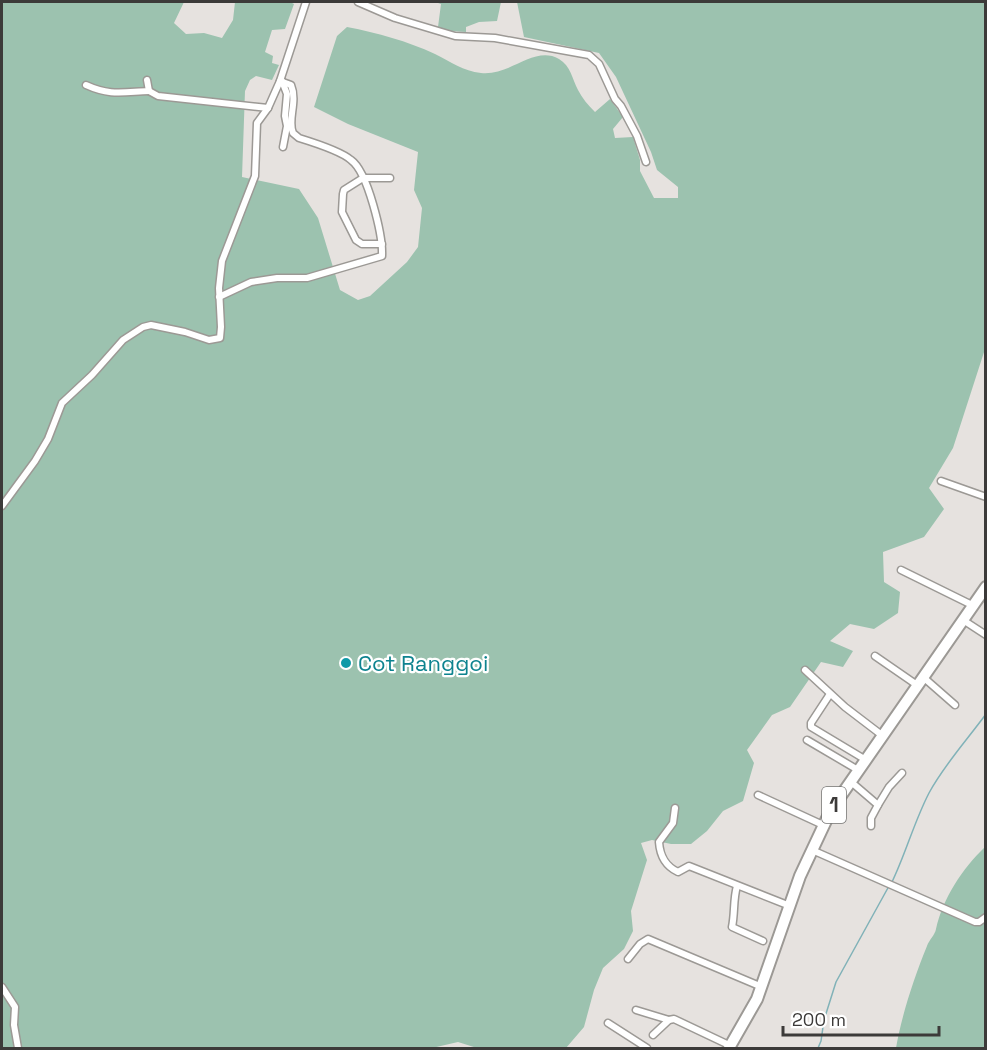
<svg xmlns="http://www.w3.org/2000/svg" width="987" height="1050" font-family="'Space Grotesk',sans-serif">
	<style>
		.green { fill: #9cc2af }
		.lines { fill: none; stroke-linecap: round; stroke-linejoin: round }
		.stream { stroke: #81b2b8; stroke-width: 1.5 }
		.street-casing { stroke: #9c9995; stroke-width: 9 }
		.highway-casing { stroke: #9c9995; stroke-width: 14 }
		.street { stroke: #fff; stroke-width: 6 }
		.highway { stroke: #fff; stroke-width: 10 }
		.culture-dot { fill: #0f9aa8; stroke: #fff; stroke-width: 2 }
		.labels { text-anchor: middle; stroke-width: 4.5; stroke-linejoin: round; paint-order: stroke }
		.shield { fill: #fff; stroke: #767574; stroke-width: 1.5 }
		.shield-label { font-size: 21px; font-weight: bold; fill: #3c3a39 }
		.culture-label { font-size: 22px; fill: #0d838f; stroke: #fff; text-anchor: start }
	</style>
	<rect width="100%" height="100%" fill="#e6e2df"/>
	<!-- green -->
	<g class="green">
		<path d="M2,2H184L174,23L186,34L204,33L222,38L233,20L235,2H290L294,4L285,29L272,30L265,52L273,56L272,63L279,65L272,80L256,76L250,80L245,91L242,177L299,189L318,218L340,290L358,300L370,296L407,262L418,247L422,208L414,190L418,152L348,124L314,107L337,36L347,27C378,33 407,41 435,54C451,62 463,71 481,73C511,76 534,45 559,59C571,66 572,79 578,90C582,98 588,105 595,112L610,99L623,117L613,129L615,138L633,137L640,160V171L654,198H678V187L657,170L651,152L616,77L599,53L524,37L517,2H985V349L953,448L929,488L944,509L924,537L883,552L884,582L900,592L898,613L874,629L850,624L830,641L853,651L843,667L821,662L790,707L772,715L747,750L754,763L743,801L723,811L707,831L691,844H671L652,840L641,843L647,860L631,911L633,931L624,949L603,968L594,990L584,1027L566,1048H477L458,1042L432,1048H2Z"/>
		<path d="M435,2H501L497,21L479,22L466,27V32L451,31L438,27L441,4Z"/>
		<path d="M985,847V1048H896C902,1014 914,978 927,946C929,940 935,935 936,929C943,898 962,869 985,847Z"/>
	</g>
	<g class="lines">
		<!-- stream -->
		<g class="stream">
			<path d="M892,882C906,853 914,822 929,793C944,765 967,740 986,714"/>
			<path d="M818,1048L821,1041L824,1020L836,982L889,886"/>
		</g>
		<defs>
			<g id="street">
				<path d="M358,2L395,18L455,36L495,38L589,55L599,64L615,99L621,106L637,136L646,162"/>
				<path d="M147,80L149,91L158,96L268,108"/>
				<path d="M282,81L287,94L285,116L287,126L283,147"/>
				<path d="M86,85C110,96 123,92 149,91"/>
				<path d="M382,244H362L356,240L342,212L343,194L344,190L363,178H390"/>
				<path d="M219,297L251,282L277,278H307L382,256C383,236 368,172 351,160C342,152 312,142 299,138L293,133C287,120 298,102 291,85L280,81"/>
				<path d="M941,481L986,497"/>
				<path d="M2,506L35,461L48,439L62,403L92,375L123,340L143,327L151,325L185,332L209,340L220,338L221,327L219,288L222,261L255,176L257,123L268,108L280,81L306,2"/>
				<path d="M901,570L972,605"/>
				<path d="M963,620L986,635"/>
				<path d="M875,656L917,685"/>
				<path d="M805,670L845,707L883,736"/>
				<path d="M923,677L955,705"/>
				<path d="M830,694L811,723V727L866,760"/>
				<path d="M807,740L858,770"/>
				<path d="M850,781L878,805L871,818V826"/>
				<path d="M758,795L823,825"/>
				<path d="M878,805L889,787L902,773"/>
				<path d="M675,808L673,823L659,842C660,856 665,866 678,872L689,866L790,906"/>
				<path d="M812,850L975,922H979L986,917"/>
				<path d="M737,886C733,900 735,913 732,927L763,941"/>
				<path d="M628,959L640,944L648,939L762,987"/>
				<path d="M2,987L15,1007L14,1025L18,1048"/>
				<path d="M636,1010L669,1020"/>
				<path d="M608,1023L647,1048"/>
				<path d="M653,1035L669,1020L674,1019L731,1046"/>
			</g>
			<path id="highway" d="M729,1048L757,999L800,876L831,810L986,587"/>
		</defs>
		<!-- street casing -->
		<use href="#street" class="street-casing"/>
		<!-- highway casing -->
		<use href="#highway" class="highway-casing"/>
		<!-- street -->
		<use href="#street" class="street"/>
		<!-- highway -->
		<use href="#highway" class="highway"/>
	</g>
	<!-- markers -->
	<circle class="culture-dot" cx="346" cy="663" r="6"/>
	<g class="labels">
		<!-- shield labels -->
		<rect class="shield" x="822" y="787" width="24" height="36" rx="4.5"/>
		<g class="shield-label">
			<text x="834" y="812">1</text>
		</g>
		<!-- culture labels -->
		<g class="culture-label">
			<text x="358" y="671">Cot Ranggoi</text>
		</g>
	</g>
	<!-- border -->
	<rect width="987" height="1050" fill="none" stroke="#3c3a39" stroke-width="6"/>
	<!-- scale -->
	<path d="M783 1026v9h156v-9" fill="none" stroke="#3c3a39" stroke-width="3"/>
	<text x="792" y="1026" font-size="18" fill="#3c3a39" stroke="#ffffff" stroke-width="4.5" paint-order="stroke">200 m</text>
</svg>
